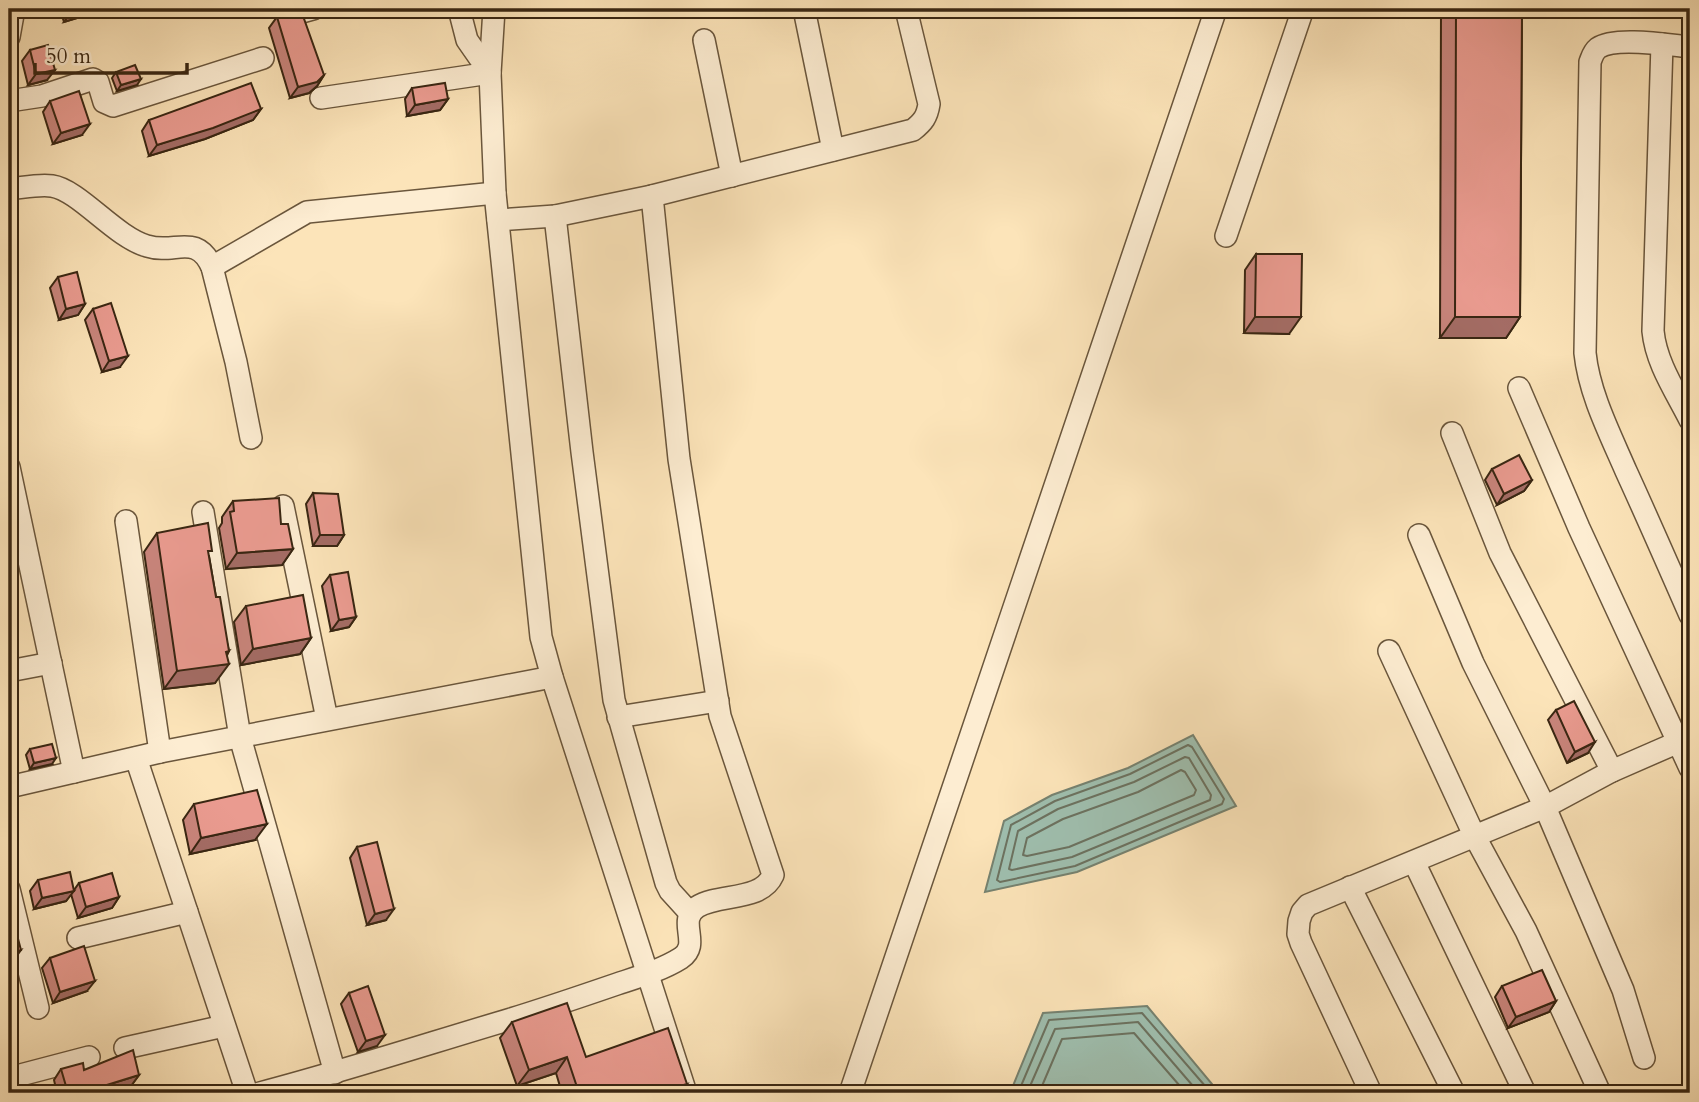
<svg xmlns="http://www.w3.org/2000/svg" width="1699" height="1102" font-family="Cardo,serif">
	<style>
		.water { fill: #9fbfaf; stroke: #768270; stroke-width: 2 }
		.lines { fill: none; stroke-linecap: round; stroke-linejoin: round }
		.shore { stroke: #6c7260; stroke-width: 2 }
		.minor-casing { stroke: #6a563c; stroke-width: 24 }
		.minor { stroke: #fdedd2; stroke-width: 21 }
		.wall { fill: #c9857c; stroke: #392612; stroke-width: 2 }
		.shaded-wall { fill: #a46c65; stroke: #392612; stroke-width: 2 }
		.building { fill: #ea9b90; stroke: #392612; stroke-width: 2 }
	</style>
	<rect width="100%" height="100%" fill="#fce4b9"/>
	<filter id="stains"><feTurbulence type="fractalNoise" baseFrequency=".00286" numOctaves="4"/><feColorMatrix values="0 0 0 0 .2 0 0 0 0 .09 0 0 0 0 .02 0 0 0 .5 -.17"/></filter>
	<radialGradient id="worn" r=".72"><stop offset=".6" stop-color="#630" stop-opacity="0"/><stop offset="1" stop-color="#630" stop-opacity=".3"/></radialGradient>
	<!-- water -->
	<g class="water">
		<path d="M1193,735L1236,806L1077,872L985,892L1004,821L1052,795L1128,768Z"/>
		<path d="M1147,1006L1212,1084L1216,1093H1010L1043,1013Z"/>
	</g>
	<g class="lines">
		<!-- shore -->
		<g class="shore">
			<path d="M1188,745L1192,747L1224,799L1222,804L1075,866L1000,882L997,880L1011,825L1055,801L1130,774Z"/>
			<path d="M1185,757L1189,758L1211,795L1210,800L1072,857L1012,870L1009,869L1018,831L1058,809L1134,782Z"/>
			<path d="M1181,770L1185,772L1196,790L1194,795L1069,847L1027,856L1023,855L1027,838L1063,819L1138,792Z"/>
			<path d="M1018,1093L1049,1020L1142,1013L1206,1087L1209,1093"/>
			<path d="M1027,1093L1055,1029L1138,1022L1199,1093"/>
			<path d="M1039,1093L1062,1039L1134,1033L1186,1093"/>
		</g>
		<defs>
			<g id="minor">
				<path d="M494,9L490,73L495,193L541,637L552,677L686,1093"/>
				<path d="M804,9L833,150"/>
				<path d="M295,14L313,9"/>
				<path d="M9,37L14,9"/>
				<path d="M704,40L732,176"/>
				<path d="M1662,44L1653,331C1656,363 1676,392 1690,420"/>
				<path d="M1690,47C1669,45 1615,36 1598,48C1593,52 1592,57 1590,62L1585,353C1589,393 1610,434 1626,471C1648,519 1669,567 1690,615"/>
				<path d="M321,98L490,73L467,40L459,9"/>
				<path d="M9,101L42,96L93,79L98,82L104,102L113,106L263,58"/>
				<path d="M9,189C22,188 38,184 52,186C79,190 115,237 147,246C175,255 196,232 212,267L236,362L251,438"/>
				<path d="M555,216L582,452L614,700L666,883L670,891L690,913"/>
				<path d="M498,220L555,216L652,196L913,130C923,122 927,117 929,104L906,9"/>
				<path d="M1226,236L1303,9"/>
				<path d="M212,267L307,212L495,193"/>
				<path d="M1519,388L1579,528L1690,768"/>
				<path d="M1452,433L1500,553L1612,771"/>
				<path d="M9,467L74,772"/>
				<path d="M283,506L327,719"/>
				<path d="M203,512L240,737L335,1073"/>
				<path d="M126,521L160,752"/>
				<path d="M1419,535L1473,663L1545,807L1623,990L1644,1058"/>
				<path d="M1389,651L1474,835L1526,931L1600,1093"/>
				<path d="M9,671L51,663"/>
				<path d="M618,717L718,701"/>
				<path d="M136,758L247,1093"/>
				<path d="M9,787L160,752L552,677"/>
				<path d="M1414,862L1525,1093"/>
				<path d="M1350,887L1454,1093"/>
				<path d="M9,889L38,1008"/>
				<path d="M78,938L187,912"/>
				<path d="M125,1048L224,1026"/>
				<path d="M9,1078L89,1057"/>
				<path d="M260,1093C344,1071 427,1044 511,1019C547,1008 582,996 617,984C638,977 662,970 681,958C702,944 676,921 697,907C719,893 761,902 773,875L720,716L679,459L652,196"/>
				<path d="M850,1093L1216,9"/>
				<path d="M1371,1093L1301,943L1298,934L1299,921L1302,912L1308,905L1545,807L1612,771L1690,737"/>
			</g>
		</defs>
		<!-- minor casing -->
		<use href="#minor" class="minor-casing"/>
		<!-- minor -->
		<use href="#minor" class="minor"/>
	</g>
	<!-- wall -->
	<g class="wall">
		<path d="M60,9H95L86,13L84,16L64,22Z"/>
		<path d="M1441,9H1522L1520,317L1506,338H1440Z"/>
		<path d="M277,17L324,75L317,86L309,93L290,98L269,28Z"/>
		<path d="M30,50L47,80L28,85L22,61Z"/>
		<path d="M116,72L137,85L117,91L112,78Z"/>
		<path d="M412,88L448,99L440,110L407,116L405,99Z"/>
		<path d="M50,101L82,135L53,144L43,112Z"/>
		<path d="M261,109L253,120L205,139L149,156L142,131L149,120Z"/>
		<path d="M1256,254L1289,334L1244,333L1245,270Z"/>
		<path d="M58,277L85,304L78,315L59,320L50,288Z"/>
		<path d="M93,309L120,367L102,372L85,320Z"/>
		<path d="M1492,469L1532,480L1524,491L1497,505L1485,480Z"/>
		<path d="M313,493L344,535L337,546H313L306,504Z"/>
		<path d="M233,501L281,524L293,549L282,565L226,569L219,528L222,523V517Z"/>
		<path d="M157,533L209,556L216,597L229,651L215,683L164,689L144,552Z"/>
		<path d="M330,575L356,617L349,627L331,631L322,586Z"/>
		<path d="M246,606L311,638L300,654L241,665L234,622Z"/>
		<path d="M1556,710L1588,753L1567,763L1548,720Z"/>
		<path d="M30,749L52,764L30,769L26,755Z"/>
		<path d="M194,804L255,840L190,854L183,820Z"/>
		<path d="M357,847L386,920L367,925L350,858Z"/>
		<path d="M38,880L74,890L79,883L119,897L112,908L78,918L71,894L66,901L34,909L30,891Z"/>
		<path d="M50,958L87,991L53,1003L42,968Z"/>
		<path d="M1502,986L1556,1001L1549,1012L1508,1028L1495,997Z"/>
		<path d="M349,993L377,1046L358,1052L341,1004Z"/>
		<path d="M512,1022L586,1057L687,1084L680,1093H562L556,1073L517,1086L500,1038Z"/>
		<path d="M61,1069L84,1070L139,1075L131,1086L108,1093H57L54,1080Z"/>
	</g>
	<!-- shaded-wall -->
	<g class="shaded-wall">
		<path d="M80,9H95L86,13L84,16L64,22L72,11Z"/>
		<path d="M55,70L47,80L28,85L36,74Z"/>
		<path d="M324,75L317,86L309,93L290,98L298,87Z"/>
		<path d="M141,79L137,85L117,91L121,85Z"/>
		<path d="M448,99L440,110L407,116L415,105Z"/>
		<path d="M261,109L253,120L205,139L149,156L157,145Z"/>
		<path d="M90,124L82,135L53,144L61,133Z"/>
		<path d="M85,304L78,315L59,320L66,309Z"/>
		<path d="M1255,317H1301L1289,334L1244,333Z"/>
		<path d="M1455,317H1520L1506,338H1440Z"/>
		<path d="M128,356L120,367L102,372L109,361Z"/>
		<path d="M1532,480L1524,491L1497,505L1504,494Z"/>
		<path d="M320,535H344L337,546H313Z"/>
		<path d="M293,549L282,565L226,569L237,553Z"/>
		<path d="M356,617L349,627L331,631L339,620Z"/>
		<path d="M311,638L300,654L241,665L253,649Z"/>
		<path d="M229,651L219,665L229,664L215,683L164,689L177,671Z"/>
		<path d="M1595,742L1588,753L1567,763L1575,752Z"/>
		<path d="M56,758L52,764L30,769L34,763Z"/>
		<path d="M267,824L255,840L190,854L201,838Z"/>
		<path d="M74,891L66,901L34,909L42,898Z"/>
		<path d="M119,897L112,908L78,918L86,907Z"/>
		<path d="M394,909L386,920L367,925L375,914Z"/>
		<path d="M21,950L13,961L9,962V954Z"/>
		<path d="M95,981L87,991L53,1003L60,992Z"/>
		<path d="M1556,1001L1549,1012L1508,1028L1516,1017Z"/>
		<path d="M385,1035L377,1046L358,1052L366,1041Z"/>
		<path d="M567,1057L556,1073L517,1086L529,1070Z"/>
		<path d="M139,1075L131,1086L108,1093H81Z"/>
		<path d="M687,1084L680,1093H657Z"/>
	</g>
	<!-- building -->
	<g class="building">
		<path d="M1456,9H1522L1520,317H1455Z"/>
		<path d="M292,11L303,16L324,75L317,82L298,87L277,17Z"/>
		<path d="M48,45L55,70L36,74L30,50Z"/>
		<path d="M135,65L141,79L121,85L116,72Z"/>
		<path d="M251,83L261,109L213,128L157,145L149,120Z"/>
		<path d="M445,83L448,99L415,105L412,88Z"/>
		<path d="M79,91L90,124L61,133L50,101Z"/>
		<path d="M1256,254H1302L1301,317H1255Z"/>
		<path d="M77,272L85,304L66,309L58,277Z"/>
		<path d="M111,303L128,356L109,361L93,309Z"/>
		<path d="M1519,455L1532,480L1504,494L1492,469Z"/>
		<path d="M313,493L338,494L344,535H320Z"/>
		<path d="M279,498L281,524H288L293,549L237,553L230,512L234,511L233,501Z"/>
		<path d="M208,523L212,551H208L216,597H220L229,651L226,652L229,664L177,671L157,533Z"/>
		<path d="M348,572L356,617L339,620L330,575Z"/>
		<path d="M303,595L311,638L253,649L246,606Z"/>
		<path d="M1574,701L1595,742L1575,752L1556,710Z"/>
		<path d="M52,744L56,758L34,763L30,749Z"/>
		<path d="M257,790L267,824L201,838L194,804Z"/>
		<path d="M377,842L394,909L375,914L357,847Z"/>
		<path d="M70,872L74,891L42,898L38,880Z"/>
		<path d="M112,873L119,897L86,907L79,883Z"/>
		<path d="M17,935L21,950L9,954V937Z"/>
		<path d="M84,946L95,981L60,992L50,958Z"/>
		<path d="M1542,970L1556,1001L1516,1017L1502,986Z"/>
		<path d="M368,986L385,1035L366,1041L349,993Z"/>
		<path d="M567,1003L586,1057L668,1028L687,1084L657,1093L655,1092L651,1093H579L567,1057L529,1070L512,1022Z"/>
		<path d="M133,1050L139,1075L81,1093H68L61,1069L83,1063L84,1070Z"/>
	</g>
	<!-- margin -->
	<rect width="1699" height="1102" fill="none" stroke="#fce4b9" stroke-width="35"/>
	<rect x="10" y="10" width="1678" height="1081" fill="none" stroke="#392612" stroke-width="3.5"/>
	<rect x="18" y="18" width="1664" height="1067" fill="none" stroke="#392612" stroke-width="2"/>
	<!-- scale -->
	<path d="M35 63v10h152v-10" fill="none" stroke="#392612" stroke-width="3.5"/>
	<text x="46" y="63" font-size="21" fill="#392612" stroke="#fdedd2" stroke-width="5" paint-order="stroke">50 m</text>
	<rect width="100%" height="100%" filter="url(#stains)"/>
	<rect width="100%" height="100%" fill="url(#worn)"/>
</svg>
